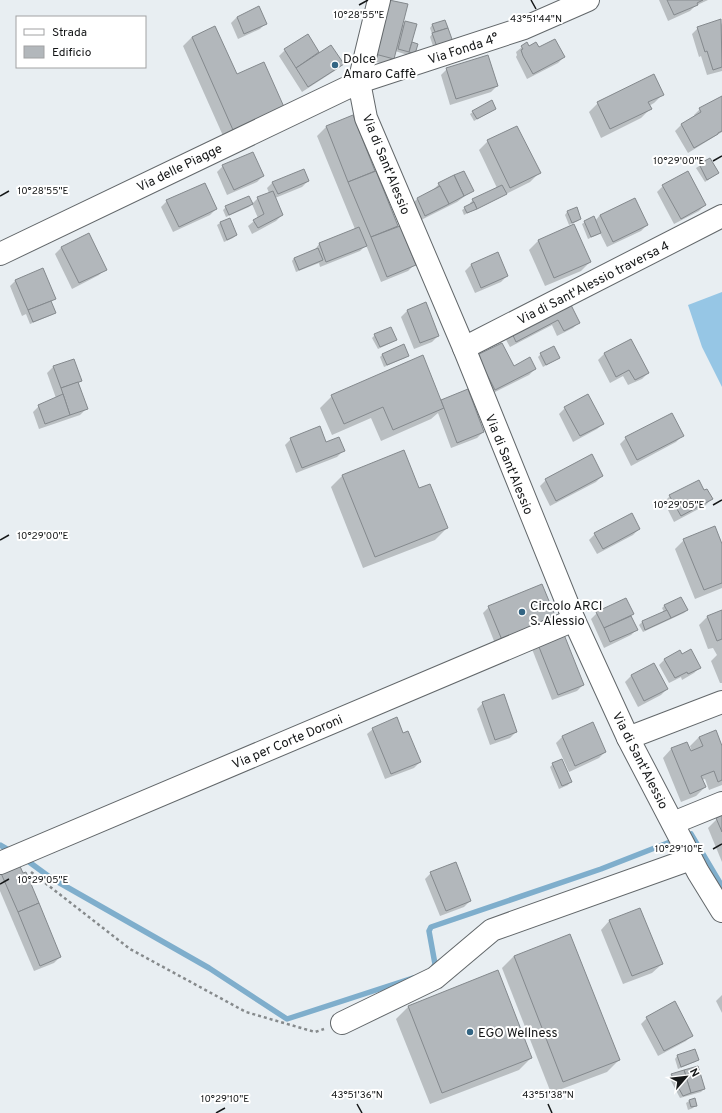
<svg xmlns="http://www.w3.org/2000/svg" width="722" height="1113" font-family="Overpass,sans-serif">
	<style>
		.forest { fill: #96c6e5 }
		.shadow { fill: #0003 }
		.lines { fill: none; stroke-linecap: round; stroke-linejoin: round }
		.stream { stroke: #7faecc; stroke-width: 5.5 }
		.building { fill: #b2b7bb; stroke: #84898d }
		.minor-casing { stroke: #62676a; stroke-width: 24 }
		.path { stroke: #868a8c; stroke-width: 2.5; stroke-dasharray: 3 3; stroke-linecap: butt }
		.minor { stroke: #fff; stroke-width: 22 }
		.ticks { fill: none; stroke: #151718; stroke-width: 1.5 }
		.poi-dot { fill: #336583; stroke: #fff; stroke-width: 1.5 }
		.labels { text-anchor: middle; stroke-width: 4; stroke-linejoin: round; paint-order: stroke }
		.street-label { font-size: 13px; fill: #151718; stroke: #fff }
		.poi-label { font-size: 13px; fill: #151718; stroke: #fff; text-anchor: start }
		.ticks-label { font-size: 10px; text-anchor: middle; fill: #151718; stroke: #fff; stroke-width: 4; stroke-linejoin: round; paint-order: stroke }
	</style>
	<rect width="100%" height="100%" fill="#e8eef2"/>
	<!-- forest -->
	<path class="forest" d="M722,292V387L702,347L688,305Z"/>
	<!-- shadow -->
	<g class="shadow">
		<path d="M390,0L407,4L402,26L406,22L411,43L416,44L411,56L395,51L393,59L387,65L370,60L384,6Z"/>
		<path d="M659,0H708L695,6L690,11L668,21Z"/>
		<path d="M237,17L266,23L260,29L238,39L231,23Z"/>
		<path d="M720,20L722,25V71L707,75L701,56L699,57L692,34L698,28Z"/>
		<path d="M445,21L452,42L434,49L430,37L432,34L430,28L432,25Z"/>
		<path d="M215,27L236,76L283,107L224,138L183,46L192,37Z"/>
		<path d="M308,36L319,54L342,64L336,70L302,92L279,56L285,50Z"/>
		<path d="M522,47L539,49L564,57L558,63L527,79L516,57L517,55L516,52Z"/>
		<path d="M447,69L497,86L491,92L450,105L441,75Z"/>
		<path d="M663,94L654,103L649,106L650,109L641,118L601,138L589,112L598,103Z"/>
		<path d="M722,98V132L688,153L675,131L681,125L695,117L694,115L700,109Z"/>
		<path d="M495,109L474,121L470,114L473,112Z"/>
		<path d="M352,117L397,228L414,265L408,271L381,282L366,245L360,251L320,267L319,263L296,272L292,261L294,258L314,251L319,244L355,229L317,136L326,127Z"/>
		<path d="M488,141L539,173L530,182L464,215L462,210L471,204L470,203L473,200L497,188L479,150Z"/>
		<path d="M710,159L718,173L705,182L696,168Z"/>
		<path d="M223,166L263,176L257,182L227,195L217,172Z"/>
		<path d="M308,181L302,187L275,198L282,215L276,221L252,234L248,226L258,218L252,204L249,207L226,217L223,210L226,207L252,204L258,198L269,193L267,188L273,182Z"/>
		<path d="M439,184L473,190L457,202L419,221L411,205L417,199L433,190Z"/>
		<path d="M663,186L705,205L699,211L674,224L657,192Z"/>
		<path d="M634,199L647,225L641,231L607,247L600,233L597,235L588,239L582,224L585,222L595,221L600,215Z"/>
		<path d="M167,201L216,209L210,215L173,232L161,207Z"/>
		<path d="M576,209L580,218L578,221L569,225L565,215L567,212Z"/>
		<path d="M230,219L236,235L233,238L224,242L217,225L220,223Z"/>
		<path d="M88,234L105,269L99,275L72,289L55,254L61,248Z"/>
		<path d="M538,241L590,262L581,271L545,286L529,250Z"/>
		<path d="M497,254L507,276L501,282L475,293L465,271L471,265Z"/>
		<path d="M16,280L55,298L50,302L55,313L52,315L30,324L26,314L22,316L10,286Z"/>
		<path d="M568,302L579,322L573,328L557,336L552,325L510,347L505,338Z"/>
		<path d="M407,311L438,336L432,342L414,349L401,317Z"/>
		<path d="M375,335L396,340L393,342L378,349L372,338Z"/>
		<path d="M631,340L648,373L642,379L628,385L623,376L610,383L598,360L604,354Z"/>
		<path d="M383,354L408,355L405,358L384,367L380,357Z"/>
		<path d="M541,354L559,358L543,367L538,357Z"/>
		<path d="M73,360L81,380L77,384L86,409L80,415L39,429L33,412L39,406L56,398L47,373L53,367Z"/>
		<path d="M472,362L513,367L535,369L529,375L489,395Z"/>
		<path d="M332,396L440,402L442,400L483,432L477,438L451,448L438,413L431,419L381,441L371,418L332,435L320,408Z"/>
		<path d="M565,408L603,424L597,429L573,442L559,414Z"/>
		<path d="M682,436L676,442L631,466L620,444L626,438Z"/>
		<path d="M291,439L326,444L343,451L337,457L296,473L285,445Z"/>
		<path d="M343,475L419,489L447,528L435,540L363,568L331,487Z"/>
		<path d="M602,476L596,482L550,506L540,486L546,480Z"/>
		<path d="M704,492L711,499L706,505L674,522L664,502L670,496Z"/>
		<path d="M639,529L633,535L597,554L589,540L595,534Z"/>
		<path d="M684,540L722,546V588L695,599L675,549Z"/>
		<path d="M665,605L687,610L684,613L643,632L639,625L642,622L664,612L662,608Z"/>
		<path d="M489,607L555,618L496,646L483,613Z"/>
		<path d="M722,611V683H720L711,661L717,655L713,648L708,649L699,625L708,616Z"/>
		<path d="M597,613L633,614L631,616L637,629L631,635L604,648L591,619Z"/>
		<path d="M538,643L583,685L577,691L552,700L532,649Z"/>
		<path d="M681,655L700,667L694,673L682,680L681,677L669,683L659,665L665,659Z"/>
		<path d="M654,664L667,689L661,695L638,707L625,682L631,676Z"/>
		<path d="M483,703L516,732L510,738L490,745L477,709Z"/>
		<path d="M592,723L605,752L599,758L569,772L556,743L562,737Z"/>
		<path d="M373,729L402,734L420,762L414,768L385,779L367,734Z"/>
		<path d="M699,737L722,748V785L709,790L705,779L702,780L705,787L696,796L681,802L663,758L672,748L692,752L690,746Z"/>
		<path d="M553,764L570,782L568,785L559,789L550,767Z"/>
		<path d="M722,816V862L708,828L717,819Z"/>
		<path d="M0,866L60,957L54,963L34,971L0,891Z"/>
		<path d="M431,873L470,901L464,907L440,916L425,879Z"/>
		<path d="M610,920L662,964L652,973L623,984L601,930Z"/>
		<path d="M514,956L619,1060L607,1072L551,1093L502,968Z"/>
		<path d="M497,972L531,1058L519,1070L430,1104L396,1019L408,1007Z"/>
		<path d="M722,995V1013L716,1001Z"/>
		<path d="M647,1018L692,1035L686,1041L658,1056L641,1024Z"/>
		<path d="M694,1050L698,1060L695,1062L678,1069L675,1059L677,1056Z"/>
		<path d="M672,1075L704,1089L701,1092L680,1098L669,1077Z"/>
		<path d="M689,1101L696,1105L693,1108L688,1110L686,1103Z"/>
	</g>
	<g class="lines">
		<!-- stream -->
		<g class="stream">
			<path d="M691,834L722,886"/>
			<path d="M0,845L12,852"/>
			<path d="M25,859L51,878L209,968L287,1019L413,978"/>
			<path d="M433,968L435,964L429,931L431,927L601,869L670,842"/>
		</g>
	</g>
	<!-- building -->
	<g class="building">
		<path d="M389,0L408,4L394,59L375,54Z"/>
		<path d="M667,0H703L697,3L698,5L674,15Z"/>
		<path d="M259,6L267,24L244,34L237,17Z"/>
		<path d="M721,19L722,67L713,70L707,51L705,52L697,27Z"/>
		<path d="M445,20L448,28L435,32L432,24Z"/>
		<path d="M405,21L417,24L409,52L398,49Z"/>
		<path d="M215,26L237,74L264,62L284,107L233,130L192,37Z"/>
		<path d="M448,28L453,42L437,47L432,33Z"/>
		<path d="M308,34L319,52L296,68L284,49Z"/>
		<path d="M555,39L565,57L533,74L523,56L521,50L523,49L521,46L527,42L529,46L536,42L539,47Z"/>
		<path d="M412,42L418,44L415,54L409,52Z"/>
		<path d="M331,45L344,64L308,87L296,68Z"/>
		<path d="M488,55L498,86L456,99L446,68Z"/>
		<path d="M654,74L664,95L648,102L652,109L610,129L597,102Z"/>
		<path d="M722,96V131L718,133V134L694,148L681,124L701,112L699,108Z"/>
		<path d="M492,100L496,109L477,119L472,111Z"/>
		<path d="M353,115L375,171L348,182L326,126Z"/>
		<path d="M517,126L541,173L510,188L487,140Z"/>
		<path d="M253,152L264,176L234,190L222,165Z"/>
		<path d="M710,158L719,173L707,180L699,164Z"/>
		<path d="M304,169L309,181L278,194L272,182Z"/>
		<path d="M376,171L398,226L371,237L348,182Z"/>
		<path d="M464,171L474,191L464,196L454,175Z"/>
		<path d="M688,171L706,205L681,219L662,185Z"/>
		<path d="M454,175L464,196L449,204L438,183Z"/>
		<path d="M205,183L217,209L179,227L166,200Z"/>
		<path d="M502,185L507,194L477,209L472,199Z"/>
		<path d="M440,186L449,204L425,216L417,198Z"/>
		<path d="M273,191L283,215L258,228L253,220L264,214L257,197Z"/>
		<path d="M249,196L253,204L229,215L225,206Z"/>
		<path d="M635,198L648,225L613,242L600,215Z"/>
		<path d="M474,202L477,209L467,213L464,207Z"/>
		<path d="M577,207L581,219L572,223L567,211Z"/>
		<path d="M594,216L601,233L591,237L584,221Z"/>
		<path d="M230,218L237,235L227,240L220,222Z"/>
		<path d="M574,224L591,262L554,278L538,240Z"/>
		<path d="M400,226L416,265L387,277L371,237Z"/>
		<path d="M359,227L367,246L326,262L319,243Z"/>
		<path d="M89,233L107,270L79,283L61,247Z"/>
		<path d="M318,248L323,260L299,270L294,258Z"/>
		<path d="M498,252L508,276L481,288L471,264Z"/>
		<path d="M43,268L56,299L28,310L15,280Z"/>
		<path d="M51,301L56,313L33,322L28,310Z"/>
		<path d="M569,301L580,323L564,331L558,320L516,342L511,331Z"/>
		<path d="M426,302L439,336L420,343L407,310Z"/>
		<path d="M391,327L397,340L380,347L374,334Z"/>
		<path d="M631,339L649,373L635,380L629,370L616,377L604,353Z"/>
		<path d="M502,343L514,366L530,357L536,369L495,390L477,355Z"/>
		<path d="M404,344L409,356L387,365L382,354Z"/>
		<path d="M554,346L560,358L546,365L540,353Z"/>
		<path d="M423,355L444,408L393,430L383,407L344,424L331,395Z"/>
		<path d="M74,359L82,381L61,388L53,366Z"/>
		<path d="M78,382L88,409L70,415L61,388Z"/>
		<path d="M468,389L484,432L457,443L441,400Z"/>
		<path d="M63,394L70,415L45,424L38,405Z"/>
		<path d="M588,394L604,424L580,436L564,407Z"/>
		<path d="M672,413L684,436L637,460L625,437Z"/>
		<path d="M320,426L326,442L339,437L345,451L302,468L290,438Z"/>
		<path d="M404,450L419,488L430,484L448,528L375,557L342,475Z"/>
		<path d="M592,454L603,476L556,501L545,479Z"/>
		<path d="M699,480L704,490L707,489L713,499L681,516L669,495Z"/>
		<path d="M632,513L640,529L603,549L594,533Z"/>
		<path d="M715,526L722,544V583L704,590L683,539Z"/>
		<path d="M542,584L556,618L502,640L488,606Z"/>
		<path d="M681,597L688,610L671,618L664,605Z"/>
		<path d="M626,598L634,614L604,628L596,612Z"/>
		<path d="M667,610L671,618L645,630L642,621Z"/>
		<path d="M722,610V639L717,641L707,616Z"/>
		<path d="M631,616L638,630L610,642L604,628Z"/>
		<path d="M563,632L584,685L558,695L537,642Z"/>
		<path d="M691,649L701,668L688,674L687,672L675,678L664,659L680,650L682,654Z"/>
		<path d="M654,663L668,689L644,701L631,675Z"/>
		<path d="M504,694L517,732L495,740L482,702Z"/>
		<path d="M397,717L403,733L408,731L421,762L391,774L372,728Z"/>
		<path d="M593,722L606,752L575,766L562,736Z"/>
		<path d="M716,730L722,746V780L718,782L714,771L701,776L706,787L690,794L671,748L687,742L691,751L703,746L699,737Z"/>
		<path d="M562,759L572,782L562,786L552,763Z"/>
		<path d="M722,815V832L716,818Z"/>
		<path d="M456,862L471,901L446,911L430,872Z"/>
		<path d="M19,864L23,873L26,872L39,903L18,912L0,871Z"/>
		<path d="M39,903L61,957L40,966L18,912Z"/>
		<path d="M640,908L663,964L632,976L609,920Z"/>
		<path d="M570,934L620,1060L563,1082L514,956Z"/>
		<path d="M498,970L532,1058L442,1093L408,1006Z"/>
		<path d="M675,1001L693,1036L664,1051L646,1017Z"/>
		<path d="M695,1049L699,1060L681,1067L677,1055Z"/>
		<path d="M698,1066L705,1089L691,1093L684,1070Z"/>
		<path d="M684,1070L691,1093L683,1096L671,1074Z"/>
		<path d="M695,1098L697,1106L691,1107L689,1100Z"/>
	</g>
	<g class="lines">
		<defs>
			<g id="minor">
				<path d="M379,0L359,82L366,118L464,348L574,620L628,738L698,872L722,911"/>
				<path d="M0,254L359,82L524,28L588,0"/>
				<path d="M464,348L722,216"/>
				<path d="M628,738L722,702"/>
				<path d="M673,823L722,803"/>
				<path d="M0,863L574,620"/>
				<path d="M342,1023L435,978L492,930L691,859"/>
			</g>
		</defs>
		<!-- minor casing -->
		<use href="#minor" class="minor-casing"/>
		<!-- path -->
		<path class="path" d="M31,872L130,949L246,1012L315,1032L324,1029"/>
		<!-- minor -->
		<use href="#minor" class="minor"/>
	</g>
	<!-- ticks -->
	<path class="ticks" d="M531,0L536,9M359,5L368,0M713,161L722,156M0,196L9,191M713,505L722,500M0,540L9,535M713,849L722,844M0,884L9,879M357,1104L362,1113M548,1104L552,1113M216,1113L225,1108"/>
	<!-- markers -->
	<g class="poi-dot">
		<circle cx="335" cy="65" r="4"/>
		<circle cx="522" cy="612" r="4"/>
		<circle cx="470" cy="1032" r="4"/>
	</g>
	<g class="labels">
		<!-- street labels -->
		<g class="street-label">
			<text transform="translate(463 48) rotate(-18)" y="5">Via Fonda 4°</text>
			<text transform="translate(387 164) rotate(68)" y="5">Via di Sant'Alessio</text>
			<text transform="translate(179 167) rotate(-26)" y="5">Via delle Piagge</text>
			<text transform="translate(593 282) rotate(-27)" y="5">Via di Sant'Alessio traversa 4</text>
			<text transform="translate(510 464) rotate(68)" y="5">Via di Sant'Alessio</text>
			<text transform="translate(287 741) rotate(-23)" y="5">Via per Corte Doroni</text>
			<text transform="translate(641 760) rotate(63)" y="5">Via di Sant'Alessio</text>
		</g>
		<!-- poi labels -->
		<g class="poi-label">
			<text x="343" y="63">Dolce<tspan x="343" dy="15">Amaro Caffè</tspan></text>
			<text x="530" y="610">Circolo ARCI<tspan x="530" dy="15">S. Alessio</tspan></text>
			<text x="478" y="1037">EGO Wellness</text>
		</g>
	</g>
	<g class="ticks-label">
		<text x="359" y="18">10°28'55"E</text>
		<text x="536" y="22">43°51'44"N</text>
		<text x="679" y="164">10°29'00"E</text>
		<text x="43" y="194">10°28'55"E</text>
		<text x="679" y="508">10°29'05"E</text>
		<text x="43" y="539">10°29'00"E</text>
		<text x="679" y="852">10°29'10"E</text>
		<text x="43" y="883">10°29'05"E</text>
		<text x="357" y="1098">43°51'36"N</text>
		<text x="548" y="1098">43°51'38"N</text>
		<text x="225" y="1102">10°29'10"E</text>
	</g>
	<!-- legend -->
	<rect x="16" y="16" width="130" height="52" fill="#ffffff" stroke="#a1a2a3"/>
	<rect x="24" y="29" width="20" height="6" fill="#ffffff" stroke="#a1a2a3"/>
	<text x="52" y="36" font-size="12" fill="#151718">Strada</text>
	<rect x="24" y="46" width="20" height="12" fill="#b2b7bb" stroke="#a1a2a3"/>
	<text x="52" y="56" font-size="12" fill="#151718">Edificio</text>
	<!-- north arrow -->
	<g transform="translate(686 1077) rotate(62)" stroke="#ffffff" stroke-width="3" paint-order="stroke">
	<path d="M0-3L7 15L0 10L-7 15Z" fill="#151718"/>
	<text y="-6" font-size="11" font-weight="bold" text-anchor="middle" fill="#151718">N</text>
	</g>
</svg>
